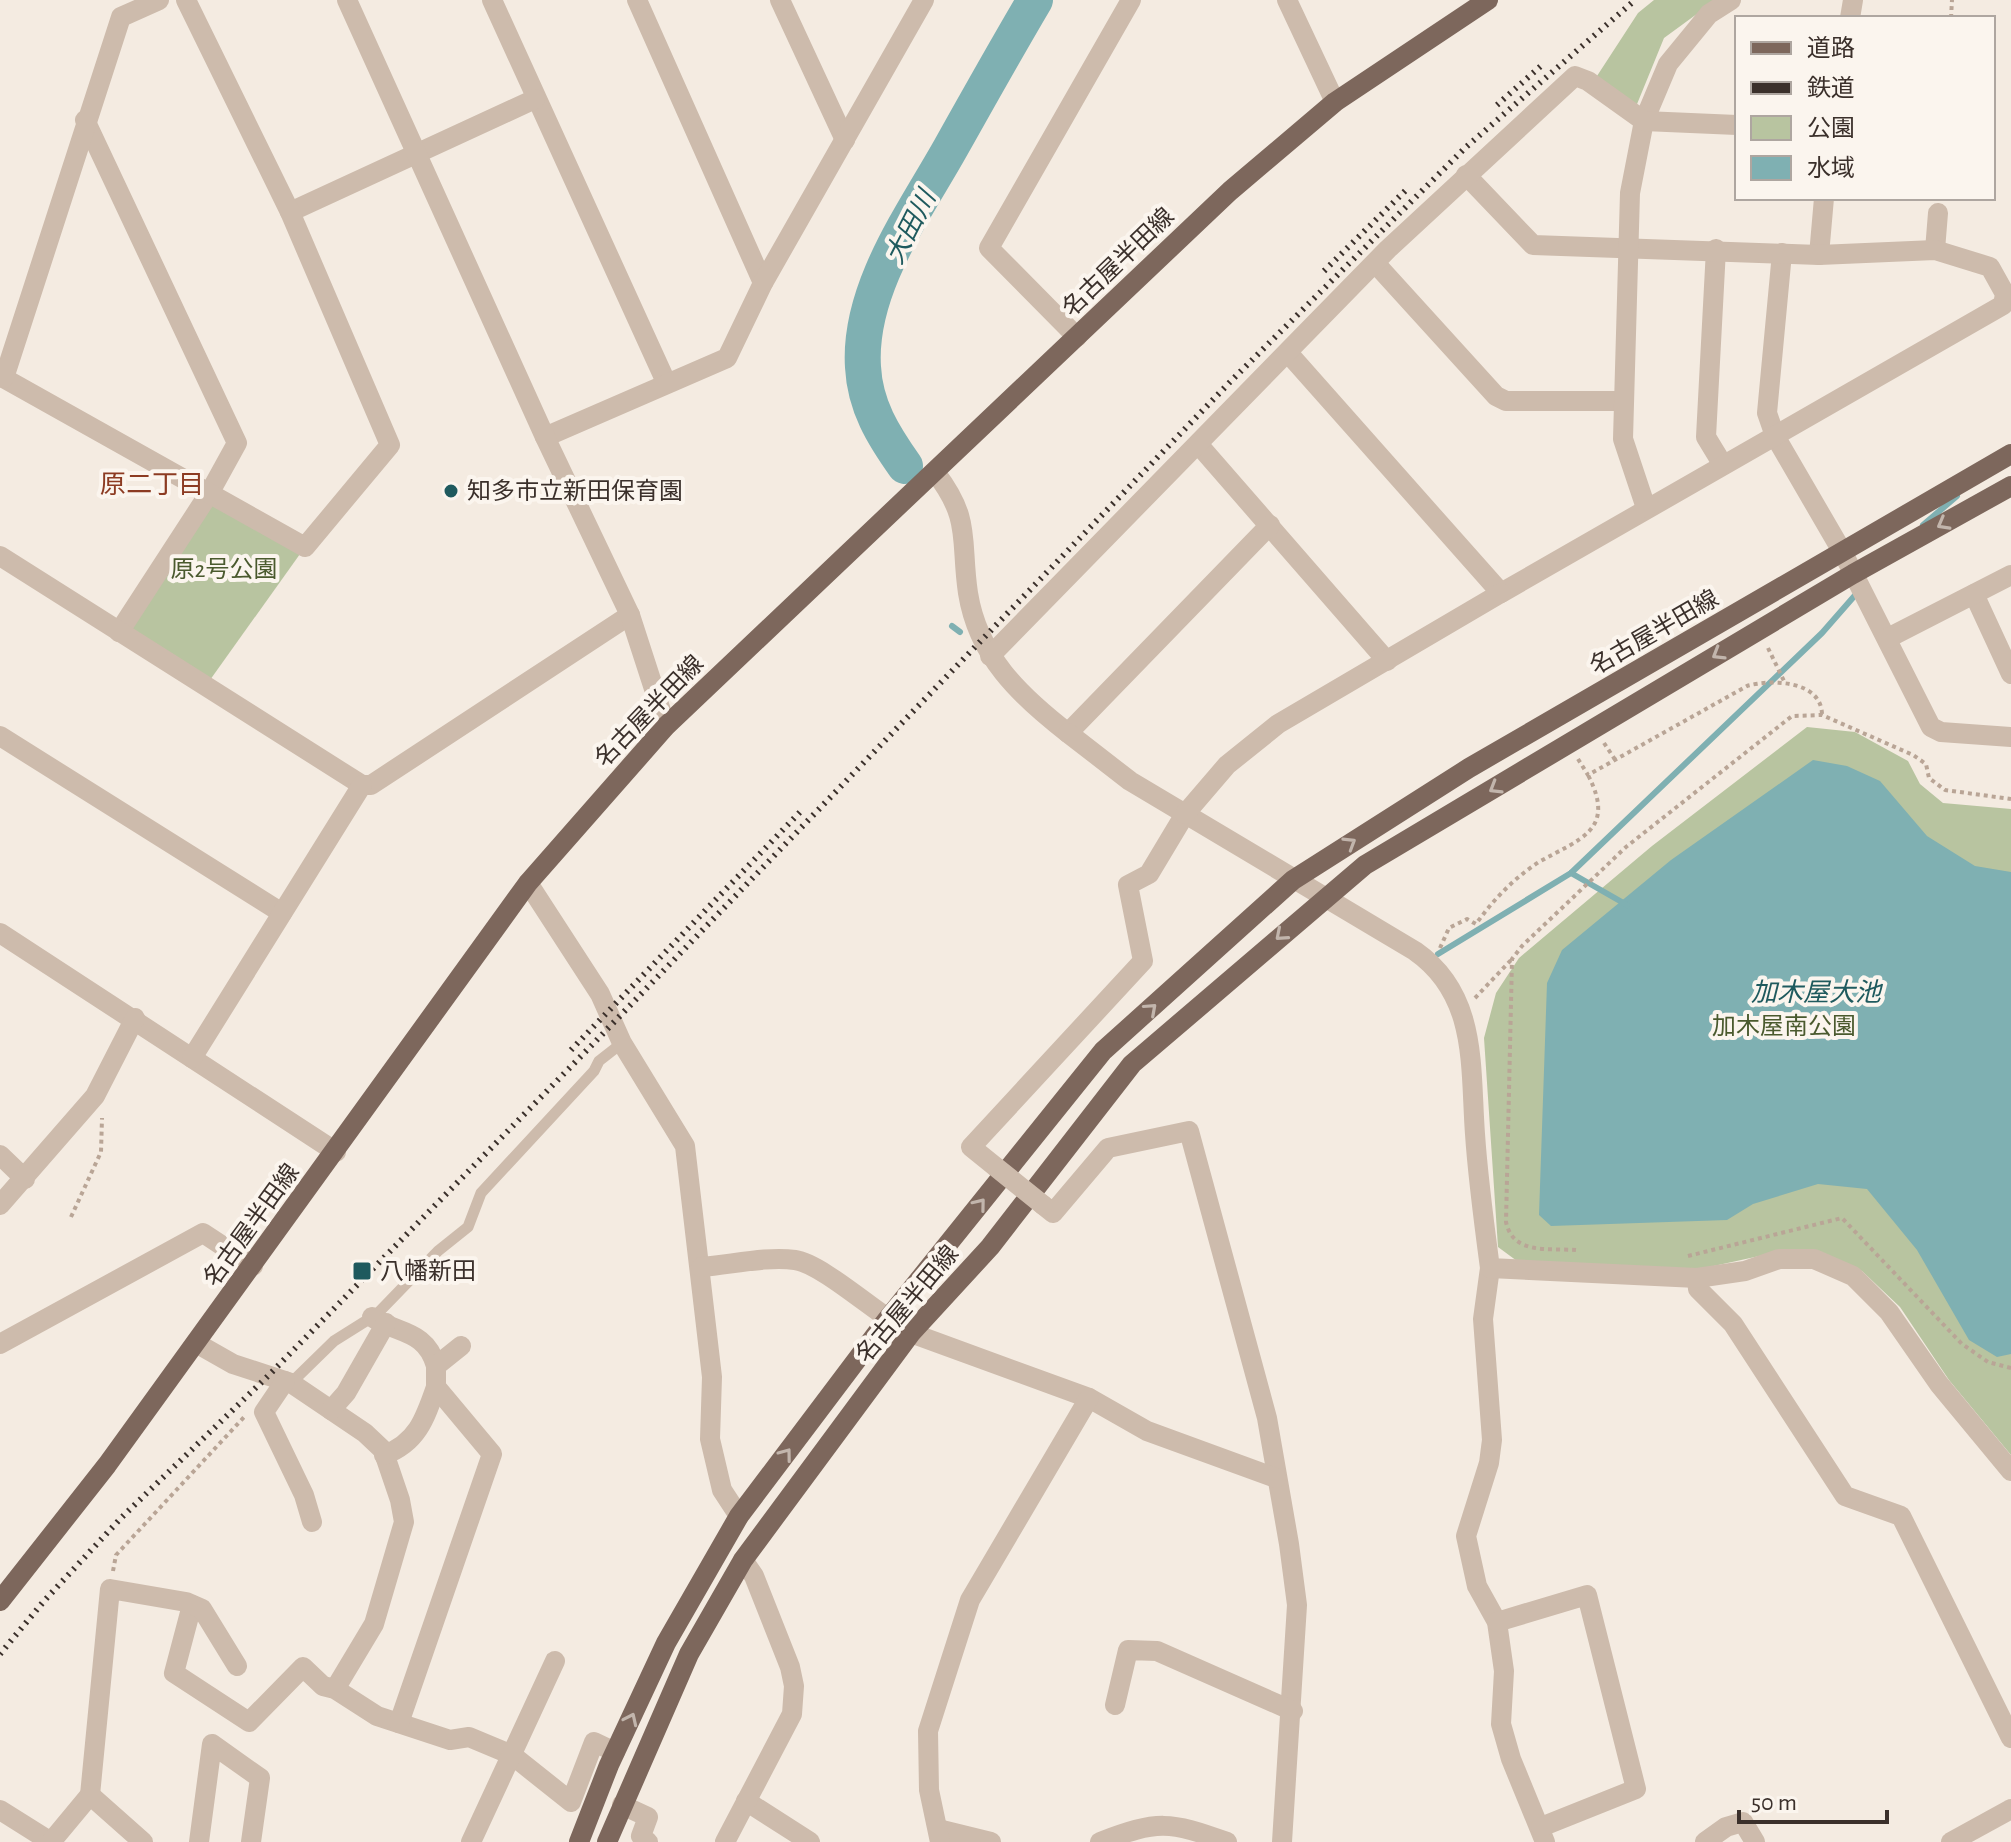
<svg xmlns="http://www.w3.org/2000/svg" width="2011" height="1842" font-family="'Alegreya Sans','Noto Sans JP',sans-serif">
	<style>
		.green { fill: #b8c4a0 }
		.water { fill: #7fb0b2 }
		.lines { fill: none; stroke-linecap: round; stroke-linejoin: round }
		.stream { stroke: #7fb0b2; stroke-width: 6 }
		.river { stroke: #7fb0b2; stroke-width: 36 }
		.path { stroke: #b9a596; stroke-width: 4; stroke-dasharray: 4 4; stroke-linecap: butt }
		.service { stroke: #cdbbac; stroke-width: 11 }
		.minor { stroke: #cdbbac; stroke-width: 20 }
		.tertiary { stroke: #cdbbac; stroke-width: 20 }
		.primary { stroke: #7d675c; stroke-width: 20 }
		.rail { stroke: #3b302b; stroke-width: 6; stroke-dasharray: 2 6; stroke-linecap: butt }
		.minor-bridge { stroke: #cdbbac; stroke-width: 20 }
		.oneway { stroke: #c2b5ac }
		.poi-dot { fill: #1f5a5e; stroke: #fbf5ee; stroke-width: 3 }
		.labels { text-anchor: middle; stroke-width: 8; stroke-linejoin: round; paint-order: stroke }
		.street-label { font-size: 24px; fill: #3b302b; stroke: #fbf5ee }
		.poi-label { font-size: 24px; fill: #3b302b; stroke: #fbf5ee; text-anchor: start }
		.park-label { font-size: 24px; fill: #4a5a2e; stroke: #fbf5ee }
		.water-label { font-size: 26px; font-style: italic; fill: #1f5a5e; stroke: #fbf5ee }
		.neighbourhood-label { font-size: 26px; fill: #8c3b22; stroke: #fbf5ee }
	</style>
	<rect width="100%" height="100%" fill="#f4ebe1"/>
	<!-- green -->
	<g class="green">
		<path d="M1654,0H1716L1664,38L1635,109L1597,76L1638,13Z"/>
		<path d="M210,492L305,547L205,687L119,632Z"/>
		<path d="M1807,727L1855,732L1908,761L1920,784L1943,803L2011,809V1455L1949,1380L1900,1307L1862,1271L1791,1249L1700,1269L1517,1261L1498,1247L1484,1038L1496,993L1519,958L1652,846Z"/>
	</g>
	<!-- water -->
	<path class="water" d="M1813,760L1847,766L1880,781L1927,836L1975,866L2011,872V1354L1997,1357L1969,1340L1917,1250L1867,1189L1818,1184L1753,1204L1727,1220L1551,1226L1539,1215L1547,983L1562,950L1671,860Z"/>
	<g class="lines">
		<!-- stream -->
		<g class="stream">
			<path d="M905,466L910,473"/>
			<path d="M1923,525L1957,496"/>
			<path d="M952,626L960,632"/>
			<path d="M1571,873L1627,905"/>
			<path d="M1438,954L1571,873L1822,633L1857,593"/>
		</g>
		<!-- river -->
		<path class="river" d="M905,466C883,435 865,406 863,367C858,289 914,213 950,149C978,99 1006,49 1035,0"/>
		<!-- path -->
		<g class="path">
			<path d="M1951,18L1952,0"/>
			<path d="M1768,648L1784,681"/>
			<path d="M1604,743L1616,761"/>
			<path d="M1578,759L1588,775L1747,686C1770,679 1822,680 1822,715"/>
			<path d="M1440,948L1449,928L1467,919L1476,924C1493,900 1514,878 1539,862C1579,839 1617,831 1588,775"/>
			<path d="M1475,998L1512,959"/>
			<path d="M71,1217L101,1152L102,1118"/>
			<path d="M1576,1250C1548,1248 1513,1255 1506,1222L1512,959L1522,946L1626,847L1792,716L1822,715L1913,755L1926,764L1929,778L1945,790L2011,799"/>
			<path d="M1688,1256L1842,1218L1962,1344L1988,1362L2011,1368"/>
			<path d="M113,1571L116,1555L246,1415"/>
		</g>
		<!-- service -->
		<path class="service" d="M291,1383L334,1341L377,1314L438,1251L468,1227L481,1193L594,1071L599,1061L622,1043"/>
		<!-- minor -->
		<g class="minor">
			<path d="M492,0L666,382"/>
			<path d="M637,0L763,283"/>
			<path d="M780,0L845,140"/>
			<path d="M1287,0L1335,102"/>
			<path d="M1850,18L1853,0"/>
			<path d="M85,120L237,443L210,492L119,632"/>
			<path d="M290,212L535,99"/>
			<path d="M1716,249L1706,437L1723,465"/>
			<path d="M1935,250L1938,213"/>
			<path d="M1782,253L1767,413L1775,436L1843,553L1931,727L1941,732L2011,737"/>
			<path d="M1819,255L1824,198"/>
			<path d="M1376,264L1496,396L1506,401H1622"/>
			<path d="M1077,337L989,248L1131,0"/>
			<path d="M1289,354L1501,593L2003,305L2005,294L1990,267L1935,250L1819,255L1533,245L1466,175"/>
			<path d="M0,376L305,547L390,445L290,212L186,0"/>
			<path d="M4,378L121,17L159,0"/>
			<path d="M545,437L727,358L763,283L924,0"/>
			<path d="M1198,444L1387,661"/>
			<path d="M935,472C972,520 960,539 968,593C978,656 1019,695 1068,733L1270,525"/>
			<path d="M1646,508L1623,439L1630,193L1644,121L1668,64L1709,14L1731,0"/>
			<path d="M0,556L362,785H371L630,615"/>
			<path d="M1974,594L2011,674"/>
			<path d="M1888,638L2011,575"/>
			<path d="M990,656L1388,249L1575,76L1588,81L1644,121L1737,125"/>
			<path d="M0,736L282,913"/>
			<path d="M528,883L600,994L622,1043L685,1146L712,1377L710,1439L722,1490L739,1516"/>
			<path d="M0,933L336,1152"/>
			<path d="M192,1058L362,785"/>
			<path d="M0,1155L25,1179"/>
			<path d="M997,1168L971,1147L1143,961L1128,885L1149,874L1185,814"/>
			<path d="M0,1205L95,1096L135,1018"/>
			<path d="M1043,1205L1053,1213L1108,1148L1189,1131L1267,1418L1289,1544L1297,1605L1282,1842"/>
			<path d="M701,1267C730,1265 766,1256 795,1260C823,1264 880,1317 911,1333L1089,1398L1147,1431L1276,1478"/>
			<path d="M1490,1268L1483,1319L1492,1440L1489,1463L1466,1536L1477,1586L1497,1622L1504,1671L1501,1724L1511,1759L1545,1842"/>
			<path d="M1697,1278L1698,1289L1733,1324L1845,1496L1901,1516L2011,1738"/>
			<path d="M372,1317C396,1334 426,1329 436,1366"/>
			<path d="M196,1343L233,1364L291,1383L365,1433L383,1450L400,1500L404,1522L374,1624L335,1689"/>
			<path d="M0,1344L203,1233L253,1266"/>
			<path d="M285,1381L264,1412L304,1495L312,1522"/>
			<path d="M331,1410L346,1393L386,1323"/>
			<path d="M384,1455C417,1443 425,1419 436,1387"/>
			<path d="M192,1605L174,1673L249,1722L303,1667L323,1686L335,1689L377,1716L450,1740L469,1737L512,1755L571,1802L594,1742L615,1752"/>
			<path d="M1497,1622L1587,1595L1636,1789L1541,1827"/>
			<path d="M1115,1705L1128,1650L1157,1651L1293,1711"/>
			<path d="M399,1723L492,1454L436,1387V1366L461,1346"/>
			<path d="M90,1795L110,1589L186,1602L202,1609L237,1666"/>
			<path d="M746,1801L810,1842"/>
			<path d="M622,1805L648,1817L641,1836L648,1842"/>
			<path d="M0,1810L51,1842"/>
			<path d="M938,1829L991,1842"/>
			<path d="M51,1842L90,1795L143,1842"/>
			<path d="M199,1842L212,1744L260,1778L251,1842"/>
			<path d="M471,1842L555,1661"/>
			<path d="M725,1842L792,1714L794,1686L790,1667L754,1576L743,1560"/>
			<path d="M940,1842L929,1790L928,1731L970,1600L1089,1398"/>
			<path d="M1100,1842C1158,1820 1169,1821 1227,1842"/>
			<path d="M1705,1842L1726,1827L1743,1822L1755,1842"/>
			<path d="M1951,1842L2011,1809"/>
		</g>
		<!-- tertiary -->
		<g class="tertiary">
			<path d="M347,0L545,437L630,615L666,726"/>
			<path d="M1068,733L1130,781L1415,951C1478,995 1470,1066 1475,1134C1478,1179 1484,1223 1490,1268L1697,1278L1745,1271L1779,1259H1814L1853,1276L1889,1312L1939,1384L2011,1471"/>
			<path d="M1185,814L1227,765L1278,724L1501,593"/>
		</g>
		<!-- primary -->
		<g class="primary">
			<path d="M0,1601L107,1465L528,883L666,726L1230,191L1335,102L1488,0"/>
			<path d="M579,1842L609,1765L666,1643L739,1516L886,1321L1103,1051L1293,880L1469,768L2011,454"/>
			<path d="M607,1842L689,1654L743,1560L911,1333L990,1247L1132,1064L1365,865L1853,574L2011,486"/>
		</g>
		<!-- rail -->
		<g class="rail">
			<path d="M1497,105L1542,65"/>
			<path d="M1324,271L1409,187"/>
			<path d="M571,1050L801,811"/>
			<path d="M0,1654L44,1601L121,1518L269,1375L591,1046L1230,382L1465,148L1635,0"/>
		</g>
		<!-- minor-bridge -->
		<path class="minor-bridge" d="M997,1168L1043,1205"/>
	</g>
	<!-- one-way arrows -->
	<defs><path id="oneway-chevron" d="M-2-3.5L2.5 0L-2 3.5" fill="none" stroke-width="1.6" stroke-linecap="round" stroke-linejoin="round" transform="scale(2)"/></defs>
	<g class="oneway">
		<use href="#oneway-chevron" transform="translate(1943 524) rotate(151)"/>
		<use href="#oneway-chevron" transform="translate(1718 654) rotate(149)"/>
		<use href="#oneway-chevron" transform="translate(1495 788) rotate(149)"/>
		<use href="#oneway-chevron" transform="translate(1350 843) rotate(-32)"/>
		<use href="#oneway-chevron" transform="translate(1281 935) rotate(139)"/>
		<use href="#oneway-chevron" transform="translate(1151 1009) rotate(-42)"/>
		<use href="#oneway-chevron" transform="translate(980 1204) rotate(-51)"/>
		<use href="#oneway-chevron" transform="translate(786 1454) rotate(-53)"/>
		<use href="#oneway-chevron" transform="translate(631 1719) rotate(-65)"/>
	</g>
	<!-- markers -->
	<g class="poi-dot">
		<circle cx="451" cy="491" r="8"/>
		<rect x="352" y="1261" width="20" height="20" rx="4"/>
	</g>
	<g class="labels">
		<!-- street labels -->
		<g class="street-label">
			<text transform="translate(1118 262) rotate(-44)" y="8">名古屋半田線</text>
			<text transform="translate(1654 632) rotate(-30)" y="8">名古屋半田線</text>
			<text transform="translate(649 711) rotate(-46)" y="8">名古屋半田線</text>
			<text transform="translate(251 1225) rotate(-54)" y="8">名古屋半田線</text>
			<text transform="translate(907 1304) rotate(-50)" y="8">名古屋半田線</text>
		</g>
		<!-- poi labels -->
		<g class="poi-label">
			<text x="467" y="499">知多市立新田保育園</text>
			<text x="380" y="1279">八幡新田</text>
		</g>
		<!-- park labels -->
		<g class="park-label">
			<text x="224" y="577">原2号公園</text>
			<text x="1784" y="1034">加木屋南公園</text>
		</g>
		<!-- water labels -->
		<g class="water-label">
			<text transform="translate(910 227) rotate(-63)" y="9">大田川</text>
			<text x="1816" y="1001">加木屋大池</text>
		</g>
		<!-- neighbourhood labels -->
		<g class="neighbourhood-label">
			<text x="152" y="493">原二丁目</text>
		</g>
	</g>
	<!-- legend -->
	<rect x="1735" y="16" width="260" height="184" fill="#fbf5ee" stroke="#aea6a0" stroke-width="2"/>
	<rect x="1751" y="42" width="40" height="12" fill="#7d675c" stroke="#aea6a0" stroke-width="2"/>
	<text x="1807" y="56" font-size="24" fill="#3b302b">道路</text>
	<rect x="1751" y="82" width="40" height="12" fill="#3b302b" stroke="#aea6a0" stroke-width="2"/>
	<text x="1807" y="96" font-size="24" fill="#3b302b">鉄道</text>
	<rect x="1751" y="116" width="40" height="24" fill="#b8c4a0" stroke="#aea6a0" stroke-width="2"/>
	<text x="1807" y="136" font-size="24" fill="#3b302b">公園</text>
	<rect x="1751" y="156" width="40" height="24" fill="#7fb0b2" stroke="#aea6a0" stroke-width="2"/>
	<text x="1807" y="176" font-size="24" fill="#3b302b">水域</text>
	<!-- scale -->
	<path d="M1739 1810v12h148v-12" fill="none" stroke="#3b302b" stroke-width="4"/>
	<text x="1751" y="1810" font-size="24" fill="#3b302b" stroke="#fbf5ee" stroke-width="6" paint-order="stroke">50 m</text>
</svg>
